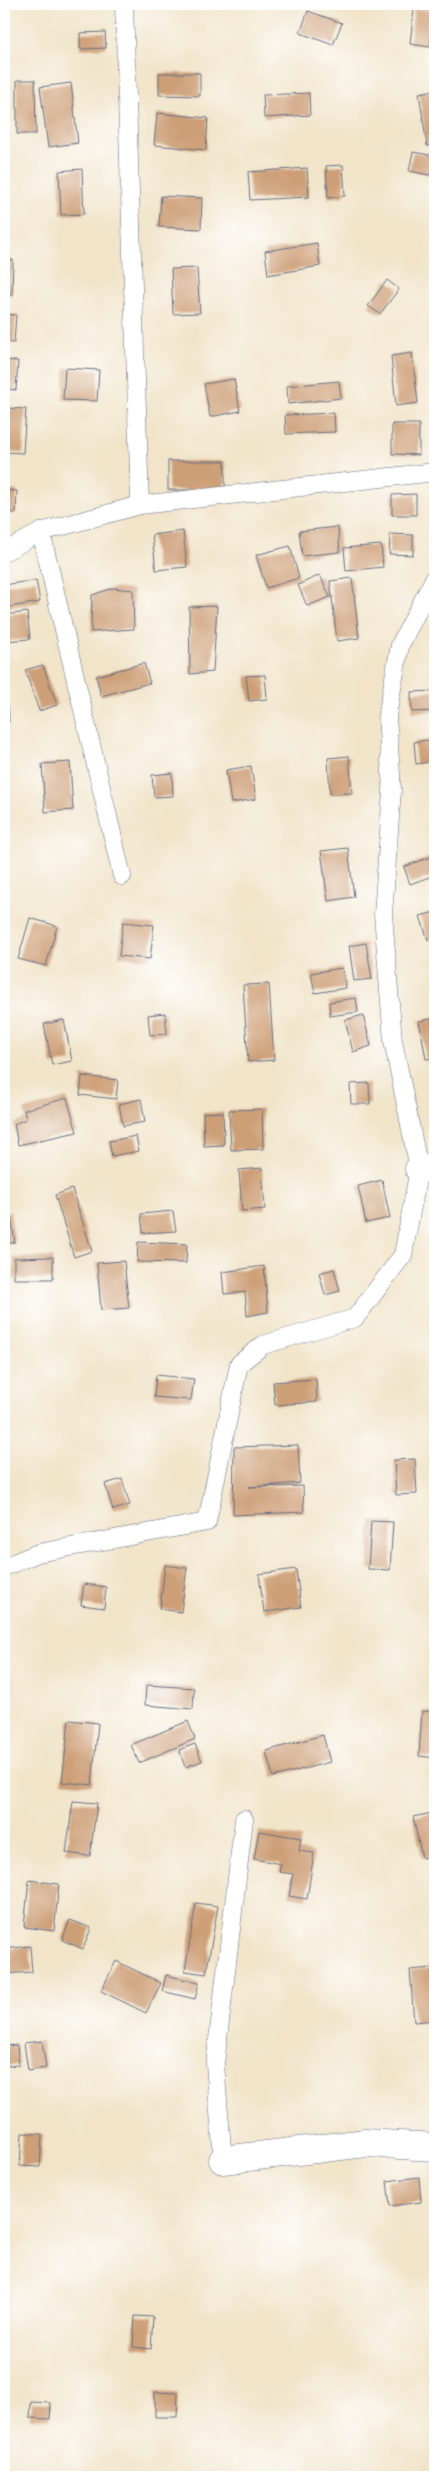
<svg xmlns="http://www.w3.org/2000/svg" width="439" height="2481" font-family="'Architects Daughter',sans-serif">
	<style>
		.building { fill: #cd9f77 }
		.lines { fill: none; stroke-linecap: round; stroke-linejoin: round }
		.service-casing { stroke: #666e83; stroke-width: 19 }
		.minor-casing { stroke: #666e83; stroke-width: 29 }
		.service { stroke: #fff; stroke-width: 18 }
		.minor { stroke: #fff; stroke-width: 28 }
	</style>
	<rect width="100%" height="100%" fill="#fff"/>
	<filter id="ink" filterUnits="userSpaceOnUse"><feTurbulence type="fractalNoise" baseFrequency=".02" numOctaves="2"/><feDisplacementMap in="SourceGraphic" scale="10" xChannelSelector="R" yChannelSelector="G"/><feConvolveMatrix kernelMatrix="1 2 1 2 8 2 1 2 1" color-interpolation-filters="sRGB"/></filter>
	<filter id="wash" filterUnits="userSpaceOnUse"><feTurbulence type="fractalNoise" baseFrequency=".0096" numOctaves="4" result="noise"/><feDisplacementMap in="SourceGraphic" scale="20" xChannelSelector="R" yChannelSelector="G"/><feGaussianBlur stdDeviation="1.12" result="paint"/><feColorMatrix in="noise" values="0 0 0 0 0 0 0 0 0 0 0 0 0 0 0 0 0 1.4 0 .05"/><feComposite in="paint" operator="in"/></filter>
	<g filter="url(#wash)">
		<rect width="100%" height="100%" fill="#f1e4c9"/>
		<g id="blocks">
			<!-- building -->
			<g class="building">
				<path d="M414,9L434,11L430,47L410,44Z"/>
				<path d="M308,11L342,23L333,45L300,33Z"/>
				<path d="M105,32L106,48L80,49V33Z"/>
				<path d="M159,73H200V96L159,95Z"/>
				<path d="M17,80H35L36,134H17Z"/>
				<path d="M71,83L78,143L48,147L40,87Z"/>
				<path d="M435,90V145L427,146L419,93Z"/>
				<path d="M309,93L310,115L264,118L263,95Z"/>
				<path d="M157,113L208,118L206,150L154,145Z"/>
				<path d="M413,152L435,156V176L409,171Z"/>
				<path d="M343,165L345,196L328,198L326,166Z"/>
				<path d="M307,168L309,197L250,200L248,172Z"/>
				<path d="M82,169L84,214L61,215L59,171Z"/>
				<path d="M161,196L202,198L201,229L159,227Z"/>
				<path d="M317,243L320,266L268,275L265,251Z"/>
				<path d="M4,260H13L12,295H4Z"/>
				<path d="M197,268L200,313L173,314L171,269Z"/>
				<path d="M387,280L399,289L380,314L368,306Z"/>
				<path d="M4,314L16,315L14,343L4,342Z"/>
				<path d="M412,353L418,403L396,406L391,356Z"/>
				<path d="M4,360L18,361L16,390L4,389Z"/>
				<path d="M65,368L99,370L97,401L63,400Z"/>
				<path d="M234,379L240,411L210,417L204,384Z"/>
				<path d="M339,381L341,398L288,404L287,386Z"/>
				<path d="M4,408L26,409L23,453L4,452Z"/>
				<path d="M334,413L335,432L286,434L285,415Z"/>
				<path d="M392,424H419V455L392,454Z"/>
				<rect x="168" y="461" width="57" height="29"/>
				<path d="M4,490L17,491L16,513H4Z"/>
				<path d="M416,494V515H392V495Z"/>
				<path d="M338,527L340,552L302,556L299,531Z"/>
				<path d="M183,531L187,567L156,570L152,535Z"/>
				<path d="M390,534L413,535V555L389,554Z"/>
				<path d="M381,545L383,567L346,571L344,548Z"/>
				<path d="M290,546L299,578L266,588L256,555Z"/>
				<path d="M320,575L330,597L307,606L298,585Z"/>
				<path d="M352,578L359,638L337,641L330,581Z"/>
				<path d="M36,580L40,602L4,608V585Z"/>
				<path d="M113,588L133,590L134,629L91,632L92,595Z"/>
				<path d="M217,606L213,672L190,674L189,607Z"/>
				<path d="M27,612L30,639L4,641V615Z"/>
				<path d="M430,632H435V653H431Z"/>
				<path d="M144,663L150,683L101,696L96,676Z"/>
				<path d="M43,665L57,705L39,711L25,670Z"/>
				<path d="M265,675L267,699L249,701L246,676Z"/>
				<path d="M435,691V711L412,712L411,692Z"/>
				<path d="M8,705L9,722L4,723V706Z"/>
				<path d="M435,739V761L416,764L414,742Z"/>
				<path d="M349,756L352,793L330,794L328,758Z"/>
				<path d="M70,762L73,810L45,812L42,764Z"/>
				<path d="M251,766L256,799L231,803L226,770Z"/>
				<path d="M172,773L173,796L154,797L152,775Z"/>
				<path d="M348,848L354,897L328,901L321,851Z"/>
				<path d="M435,855V875L410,884L404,867Z"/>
				<path d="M435,912V938L428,940L420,916Z"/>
				<path d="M30,918L57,926L46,966L18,959Z"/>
				<path d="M123,922L154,925L150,959L119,956Z"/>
				<path d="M366,943L372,979L354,981L349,946Z"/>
				<path d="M342,968L346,988L315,993L311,973Z"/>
				<path d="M269,984L274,1060L248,1062L243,985Z"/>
				<path d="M356,998L358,1012L330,1016L329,1002Z"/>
				<path d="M165,1013L167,1034L150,1035L148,1015Z"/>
				<path d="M363,1015L371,1046L353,1052L345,1020Z"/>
				<path d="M435,1018V1058L426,1059L419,1021Z"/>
				<path d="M64,1020L72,1061L52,1065L44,1024Z"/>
				<path d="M82,1076L118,1080L116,1099L80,1095Z"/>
				<path d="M369,1083L370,1104H351L350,1084Z"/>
				<path d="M67,1098L77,1132L18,1145L14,1124L26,1119L24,1110Z"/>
				<path d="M141,1099L145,1122L123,1126L119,1104Z"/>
				<path d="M262,1109L263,1149L231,1150L229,1110Z"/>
				<path d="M223,1112L224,1145L204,1146L203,1113Z"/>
				<path d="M136,1136L139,1151L112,1156L109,1141Z"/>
				<path d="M262,1168L265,1209L242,1211L239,1170Z"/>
				<path d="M382,1180L390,1218L366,1223L358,1186Z"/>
				<path d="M72,1189L92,1251L74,1257L55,1195Z"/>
				<path d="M10,1211L15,1242L4,1245V1213Z"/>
				<path d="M173,1211L176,1231L143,1233L141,1214Z"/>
				<path d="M138,1242L187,1244L186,1263L137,1262Z"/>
				<path d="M53,1257V1279H14V1258Z"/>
				<path d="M124,1261L129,1308L101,1310L97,1263Z"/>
				<path d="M264,1266L268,1312L247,1316L245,1292L224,1294L222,1272Z"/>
				<path d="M334,1269L340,1291L325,1295L319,1273Z"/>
				<path d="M156,1375L194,1379L191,1400L154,1397Z"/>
				<path d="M316,1379L317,1402L275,1405L273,1382Z"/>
				<path d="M298,1445L300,1483L249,1487L303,1486L304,1512L233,1515L234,1447Z"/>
				<path d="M415,1459L417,1494L396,1495L394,1460Z"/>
				<path d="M122,1479L130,1505L113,1510L105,1484Z"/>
				<path d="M371,1521L393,1522L390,1570L368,1569Z"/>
				<path d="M165,1565L187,1568L181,1612L160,1609Z"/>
				<path d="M296,1569L301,1607L264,1612L259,1574Z"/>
				<path d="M84,1584L106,1587L104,1608L81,1605Z"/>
				<path d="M146,1685L194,1688L193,1709L145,1705Z"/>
				<path d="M422,1711L435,1712V1758L419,1756Z"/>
				<path d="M69,1720L98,1723L92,1785L62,1782Z"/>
				<path d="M188,1721L195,1739L139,1763L131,1745Z"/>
				<path d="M323,1735L330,1762L273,1777L266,1751Z"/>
				<path d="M195,1744L202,1761L185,1767L179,1750Z"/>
				<path d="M73,1801L97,1803L90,1856L66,1853Z"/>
				<path d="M432,1813L435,1824V1855L422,1858L413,1817Z"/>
				<path d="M259,1831L301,1838L299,1851L314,1853L307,1899L289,1896L293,1874L279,1872L281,1864L254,1859Z"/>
				<path d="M29,1880L59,1884L54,1931L24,1927Z"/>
				<path d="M196,1903L218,1906L206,1974L185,1971Z"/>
				<path d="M70,1920L91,1928L83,1949L62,1940Z"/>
				<path d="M30,1946L32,1972L4,1974V1949Z"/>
				<path d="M116,1961L161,1983L146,2013L101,1991Z"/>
				<path d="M432,1968L435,2020L414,2022L410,1970Z"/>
				<path d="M166,1975L199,1983L195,1999L162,1991Z"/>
				<path d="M42,2041L46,2068L28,2071L24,2043Z"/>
				<path d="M17,2045L19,2065L4,2066V2046Z"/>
				<path d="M22,2133L42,2134L40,2167L20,2166Z"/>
				<path d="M419,2177L421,2202L390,2206L387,2181Z"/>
				<path d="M135,2316L153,2317L151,2349L133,2347Z"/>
				<path d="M155,2392L178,2393L177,2417H155Z"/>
				<path d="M31,2402L51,2403L50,2419L30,2418Z"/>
			</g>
		</g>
	</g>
	<g filter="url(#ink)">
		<use href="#blocks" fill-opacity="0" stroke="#666e83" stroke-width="1"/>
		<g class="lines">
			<defs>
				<g id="service">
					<path d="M140,505L435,472"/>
					<path d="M41,532L122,876"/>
					<path d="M4,552L41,532L140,505L124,4"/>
					<path d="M4,1567L38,1553L207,1522L239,1364L263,1345L355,1318L403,1255L419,1169L393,1041L383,914L392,790L387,716L400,645L435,577"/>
					<path d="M223,2160L215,2064L244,1819"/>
				</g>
				<g id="minor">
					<path d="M419,1169L435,1168"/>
					<path d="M223,2160L366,2143L435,2147"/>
				</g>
			</defs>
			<!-- service casing -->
			<use href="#service" class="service-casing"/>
			<!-- minor casing -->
			<use href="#minor" class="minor-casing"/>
			<!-- service -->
			<use href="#service" class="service"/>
			<!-- minor -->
			<use href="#minor" class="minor"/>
		</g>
	</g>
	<!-- margin -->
	<rect width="439" height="2481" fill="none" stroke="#fff" stroke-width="20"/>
</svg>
